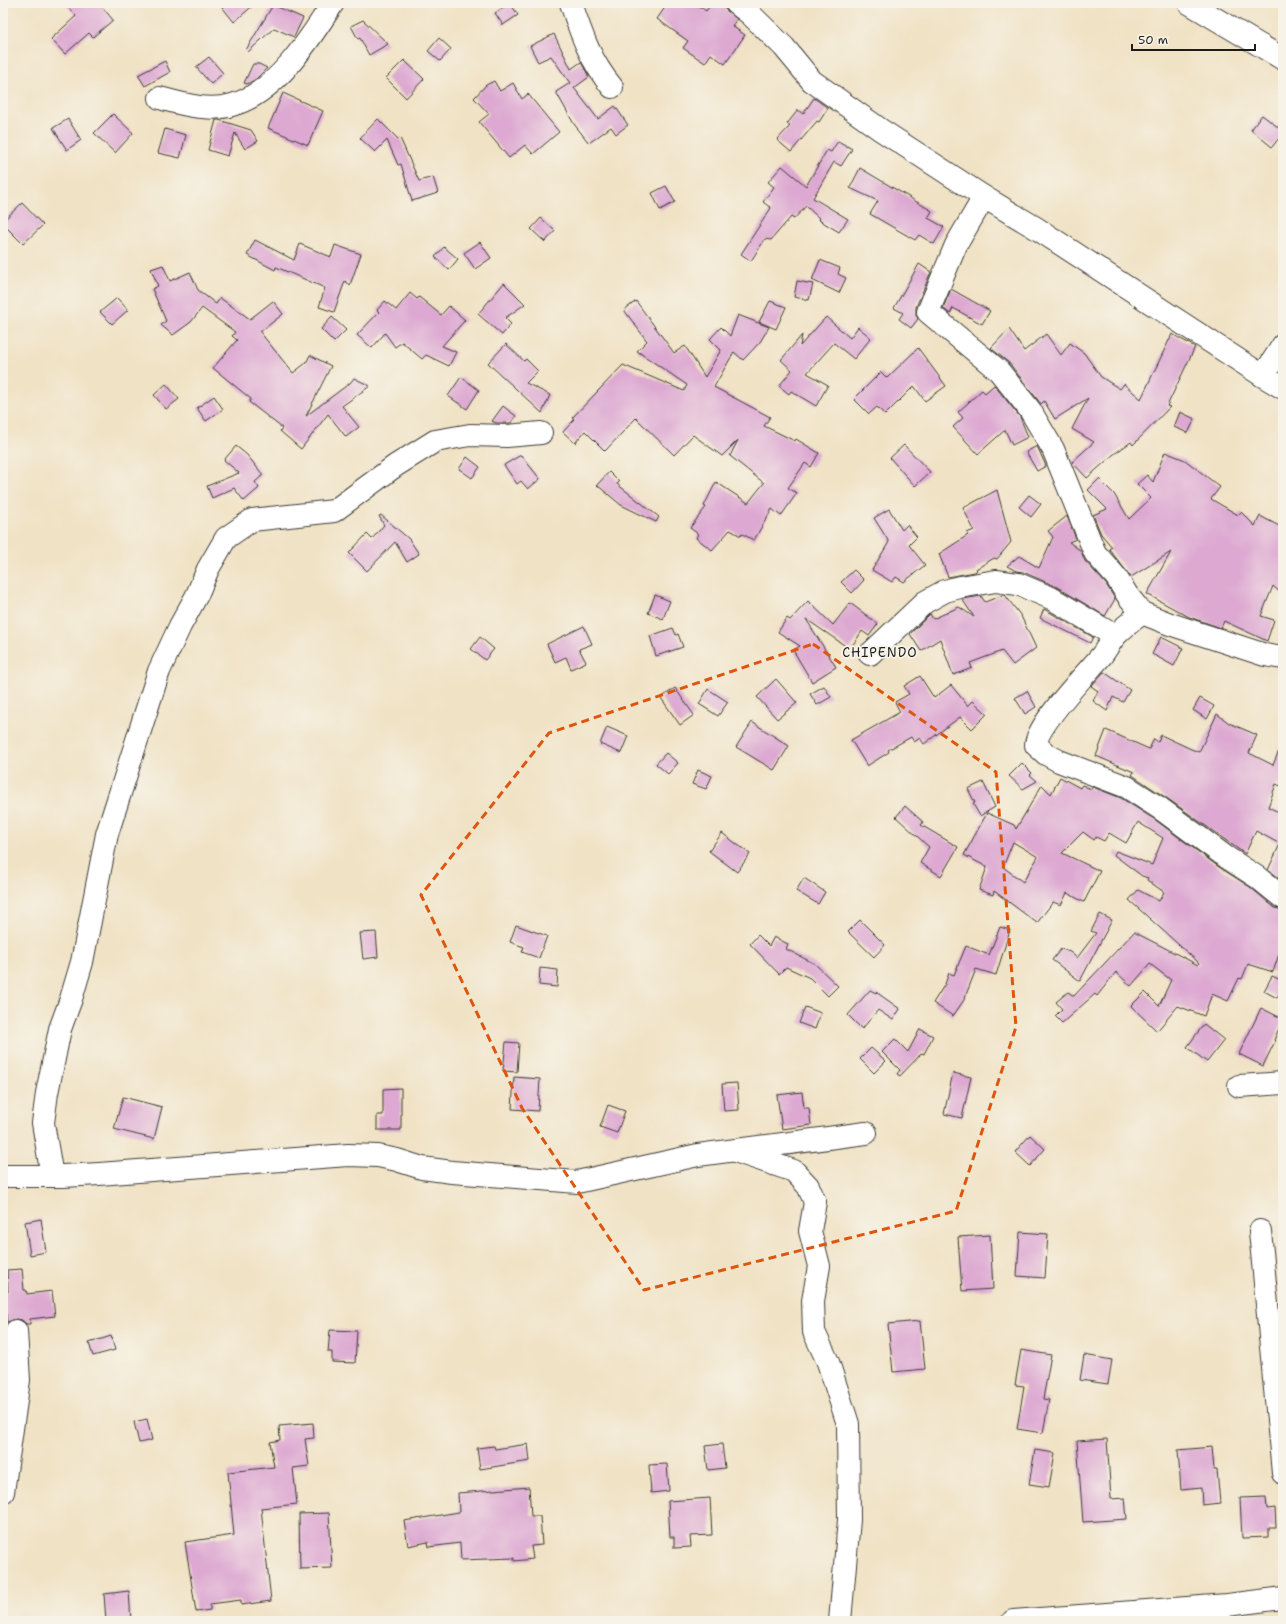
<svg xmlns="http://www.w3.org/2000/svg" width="1286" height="1624" font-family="'Shantell Sans',sans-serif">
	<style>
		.building { fill: #dda9d2; fill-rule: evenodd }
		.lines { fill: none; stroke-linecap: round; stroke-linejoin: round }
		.minor-casing { stroke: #3c3a35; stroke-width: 24 }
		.highway-casing { stroke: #3c3a35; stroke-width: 24 }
		.minor { stroke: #fff; stroke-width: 22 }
		.highway { stroke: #fff; stroke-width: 22 }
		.marked { fill: none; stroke: #de560d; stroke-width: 3; stroke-dasharray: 8 5; stroke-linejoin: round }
		.labels { text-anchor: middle; stroke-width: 3.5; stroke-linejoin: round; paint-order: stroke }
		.quarter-label { font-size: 13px; letter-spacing: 1px; fill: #1c1c1c; stroke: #f7f3e8 }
	</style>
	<rect width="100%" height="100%" fill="#f7f3e8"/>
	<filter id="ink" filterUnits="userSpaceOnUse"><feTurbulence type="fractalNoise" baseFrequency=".025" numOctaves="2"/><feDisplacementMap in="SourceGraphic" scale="8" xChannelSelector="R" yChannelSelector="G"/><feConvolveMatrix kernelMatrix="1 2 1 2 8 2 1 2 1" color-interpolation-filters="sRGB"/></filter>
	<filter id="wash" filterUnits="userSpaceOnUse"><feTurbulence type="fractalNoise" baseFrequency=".012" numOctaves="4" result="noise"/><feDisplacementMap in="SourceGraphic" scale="16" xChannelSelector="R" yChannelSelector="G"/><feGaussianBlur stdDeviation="0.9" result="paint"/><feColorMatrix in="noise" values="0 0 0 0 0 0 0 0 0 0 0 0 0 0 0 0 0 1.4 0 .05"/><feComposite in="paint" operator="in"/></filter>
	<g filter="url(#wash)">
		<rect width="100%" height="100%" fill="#f0e2c5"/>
		<g id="blocks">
			<!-- building -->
			<g class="building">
				<path d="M64,3H99L113,20L93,37L89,33L65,54L51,39L76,16Z"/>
				<path d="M219,3H256L234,22Z"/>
				<path d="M510,3L518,15L503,25L495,13Z"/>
				<path d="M668,3H694L706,11L712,3H718L737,19L732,26L745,35L725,64L711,54L705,63L683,48L688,41L657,19Z"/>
				<path d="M273,5L303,18L294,37L274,28L248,52L246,50Z"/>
				<path d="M363,20L388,44L369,55L360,38L358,39L351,26Z"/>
				<path d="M554,34L571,69L581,62L589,77L574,88L598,119L615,106L628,125L616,134L611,127L589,143L574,124L556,92L570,83L551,56L538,62L530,46Z"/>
				<path d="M439,38L451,49L440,61L428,51Z"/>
				<path d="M209,57L223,73L211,84L196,67Z"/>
				<path d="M404,60L424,79L406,98L386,78Z"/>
				<path d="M165,61L170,72L145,86L138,75Z"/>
				<path d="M253,64H259L267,68L256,79L247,84L244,83Z"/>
				<path d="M494,81L500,91L513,83L522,99L528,94L559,132L533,154L525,145L509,158L479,122L489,114L474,98L486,85Z"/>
				<path d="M283,93L323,111L308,145L268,128Z"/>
				<path d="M814,98L828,108L819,122L817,121L791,152L777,140L790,126L787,124L798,110L803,114Z"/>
				<path d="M113,114L133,133L115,153L94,133Z"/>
				<path d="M1262,115L1283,131V133L1272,147L1251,130Z"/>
				<path d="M68,119L81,140L67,150L53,128Z"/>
				<path d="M378,119L398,139L400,138L419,181L433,177L438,193L412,201L401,164L398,165L387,140L375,152L360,138Z"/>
				<path d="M216,120H219L251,130L258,141L245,149L235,133L228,156L208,150Z"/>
				<path d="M165,129L186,135L180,158L158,153Z"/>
				<path d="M838,141L852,149L841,166L834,162L813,198L848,219L839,232L819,220L820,219L806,206L794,219L791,217L771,240L765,239L751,261L741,254L771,208L763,202L774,187L768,182L782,166L806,186L827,150L831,152Z"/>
				<path d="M860,168L932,211L928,218L944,227L934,244L919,235L915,240L870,214L878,201L850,188Z"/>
				<path d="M666,186L675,202L660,210L652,193Z"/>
				<path d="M22,203L43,225L23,244L3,224V221Z"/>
				<path d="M541,218L555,231L545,242L531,229Z"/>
				<path d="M255,240L294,260L300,244L331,257L335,245L361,254L350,285L345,281L334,312L319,307L325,288L276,267L275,270L247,255Z"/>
				<path d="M480,242L491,258L475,269L464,253Z"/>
				<path d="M444,247L458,259L449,270L435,257Z"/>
				<path d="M820,260L840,268L838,274L846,278L839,293L812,280Z"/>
				<path d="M919,264L931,272L916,307V315L918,319L911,328L899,319L903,313L894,308Z"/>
				<path d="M163,265L170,281L190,272L198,290L216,304L220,298L250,319L273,301L283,314L260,332L293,373L306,363L310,355L331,366L306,416L350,383L354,378L370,386L342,406L359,427L346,437L328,414L301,449L280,431L282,428L249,402L251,399L213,368L237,340L232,336L235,332L202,308L191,322L173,335L161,325L166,321L152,289L158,286L151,269Z"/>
				<path d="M797,281L813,284L809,300L794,297Z"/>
				<path d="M504,283L525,304L505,318L511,324L502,335L478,314Z"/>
				<path d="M951,289L990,311L982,324L953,308L950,314L943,308Z"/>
				<path d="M410,293L417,299L419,297L441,315L449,306L465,320L442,346L456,352L449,366L426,355L422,359L402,342L395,347L385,333L372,348L357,335L379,312L377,310L385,301L396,310Z"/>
				<path d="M117,298L128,310L112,324L100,312Z"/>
				<path d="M636,301L674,353L685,346L705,377L721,350L710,339L721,327L730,336L738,315L769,327L760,342L743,360L734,352L714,387L770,417L764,426L795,441L796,439L819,453L811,467L805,463L788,488L797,493L781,516L772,509L754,540L742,534L741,536L730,530L712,550L696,538L698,534L690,528L706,507L704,506L716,482L748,503L764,483L730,456L738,440L722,456L693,435L674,455L636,418L605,451L585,431L575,443L563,432L574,420L572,418L623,365L684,391L687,385L637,351L647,341L624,310Z"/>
				<path d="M770,301L786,307L776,329L759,322Z"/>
				<path d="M332,317L346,330L334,342L321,329Z"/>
				<path d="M826,317L850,338L858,327L871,338L854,359L834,343L807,373L828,385L816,406L791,391L789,394L779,386L792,370L781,360L802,335L800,346Z"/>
				<path d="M1009,329L1024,351L1046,334L1061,355L1070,343L1084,353L1101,377L1120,389L1124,384L1141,399L1172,334L1195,347L1167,406L1170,407L1133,445L1131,442L1114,454L1087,478L1072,462L1094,442L1072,429L1088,398L1055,419L1044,401L1041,404L1009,363L991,348Z"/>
				<path d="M506,344L524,361L526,359L538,371L526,383L550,395L542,413L488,363Z"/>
				<path d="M918,348L946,386L925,401L914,386L885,415L877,407L869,414L854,399L881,372L887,378Z"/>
				<path d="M461,377L479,390L467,409L448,396Z"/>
				<path d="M166,384L179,399L166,409L154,395Z"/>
				<path d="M994,385L1020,417L1028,437L1012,445L1005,430L978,454L953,427L963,418L958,412L982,390L985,393Z"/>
				<path d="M214,396L223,409L206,421L197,408Z"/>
				<path d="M503,406L516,416L511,423H496L492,421Z"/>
				<path d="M1180,412L1195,419L1188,433L1174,427Z"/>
				<path d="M904,445L930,472L915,486L890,458Z"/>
				<path d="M236,446L247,455L263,475L255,482L259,488L244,501L234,488L212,498L207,486L239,473L224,460Z"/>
				<path d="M1037,446L1046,466L1037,471L1026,452Z"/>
				<path d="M1165,452L1185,460L1220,487L1211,499L1238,515L1241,512L1255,526L1260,516L1283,528V595L1273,586L1261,616L1274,620L1267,641L1224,621L1221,628L1189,617L1147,594L1171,552L1131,577L1109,549L1112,547L1101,534L1093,515L1107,509L1088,490L1099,479L1114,494L1129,519L1151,498L1137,484L1147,475L1153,482Z"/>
				<path d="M521,455L540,479L528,489L521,481L517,484L504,465Z"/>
				<path d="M467,457L480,467L472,478L459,469Z"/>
				<path d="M609,472L619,482L617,484L659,517L656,522L621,505L597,485Z"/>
				<path d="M997,490L1011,542L997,559L994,558L976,569L977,570L975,572L948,577L939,554L968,535L967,533L974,530L963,508Z"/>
				<path d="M1029,495L1041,504L1031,517L1019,507Z"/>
				<path d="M889,509L902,530L907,525L917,537L909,545L925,565L904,582L896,577L892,582L872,570L889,542L874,518Z"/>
				<path d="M381,515L409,539L419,554L407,562L395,542L367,571L349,553L367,534L372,539L384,525L379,516Z"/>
				<path d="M1067,516L1076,539L1069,542L1081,551L1085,561L1106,584L1115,599L1105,616L1057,587L1023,572L1016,571L1007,566L1019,556L1039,568L1053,537L1048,531Z"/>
				<path d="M854,570L864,580L852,593L841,582Z"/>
				<path d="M655,595L670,601L663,619L648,613Z"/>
				<path d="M1003,595H1005L1021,616L1036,648L1013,665L1002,651L970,663L972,668L953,675L940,639L921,651L910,634L930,614L933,619L959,607L974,617L962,599L981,596L985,602Z"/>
				<path d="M808,601L833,625L850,603L878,624L869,636L862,631L850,649L806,619L836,667L812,682L793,650L800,646L778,632L787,618L790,620Z"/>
				<path d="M1044,609L1093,637L1090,643L1040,618Z"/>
				<path d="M584,626L592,644L579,649L586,662L571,669L566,657L555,662L547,644Z"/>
				<path d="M673,628L676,635L678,634L683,647L656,656L650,636Z"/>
				<path d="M480,637L494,649L485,660L471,649Z"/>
				<path d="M1161,637L1183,648L1174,666L1152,654Z"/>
				<path d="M1104,672L1130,690L1123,702L1113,697L1107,711L1093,701L1098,691L1091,686Z"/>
				<path d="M920,676L934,698L951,685L968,706L973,701L987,714L972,729L960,717L924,744L920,738L914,742L911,737L888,750L889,752L867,766L851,740L900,712L895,702L909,694L904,686Z"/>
				<path d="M776,679L797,703L777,719L757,697Z"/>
				<path d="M824,686L831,697L817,705L810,694Z"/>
				<path d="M675,688L694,715L680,725L661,698Z"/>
				<path d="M708,689L728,702L718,716L699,704Z"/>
				<path d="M1027,691L1036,707L1025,714L1015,698Z"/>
				<path d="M1200,698L1214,706L1207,719L1193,710Z"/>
				<path d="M1217,714L1229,723L1257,735L1249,753L1273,765L1283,741V787L1276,784L1268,807L1283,814V882L1268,870L1280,844L1256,831L1245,854L1168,799L1132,775L1134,772L1096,756L1106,730L1149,749L1154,739L1158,742L1161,735L1191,749L1199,752Z"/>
				<path d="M752,722L789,746L774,770L736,747Z"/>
				<path d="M607,727L628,736L621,753L600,744Z"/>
				<path d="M666,753L678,763L668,774L656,764Z"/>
				<path d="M1022,763L1032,773L1030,775L1037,781L1023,789L1009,776Z"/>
				<path d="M698,770L712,776L706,789L692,784Z"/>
				<path d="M1060,777L1080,788L1082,785L1091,789L1093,787L1121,798L1154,819L1219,867L1250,887L1275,908L1283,910V942L1273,972L1248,964L1242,979L1239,978L1228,1001L1212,994L1204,1016L1178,1006L1157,1031L1131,1006L1145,992L1159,1006L1171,980L1150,964L1131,986L1116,972L1097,996L1095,994L1062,1023L1055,1016L1062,1009L1056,1002L1068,992L1074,996L1134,932L1198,965L1199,963L1129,900L1138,890L1159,901L1164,892L1147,880L1148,878L1142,876L1114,855L1116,851L1152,865L1163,838L1138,822L1126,843L1109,833L1104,841L1096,837L1094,840L1083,832L1062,853L1100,871L1084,902L1067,893L1061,905L1053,902L1037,923L994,891L993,895L979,890L987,867L964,855L987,813L1014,825L1016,829L1042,785L1051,794ZM1013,842L1038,857L1023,882L1003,867Z"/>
				<path d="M983,782L995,807L980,816L973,804L975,803L968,789Z"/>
				<path d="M905,806L923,822L921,825L958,847L941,876L920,863L929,847L896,817Z"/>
				<path d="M722,833L750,854L737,872L709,851Z"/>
				<path d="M804,878L825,892L818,904L796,891Z"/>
				<path d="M1100,914L1112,920L1080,981L1052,960L1061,949L1070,952L1077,958L1096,933L1091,931Z"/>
				<path d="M860,920L885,945L874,957L848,932Z"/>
				<path d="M516,925L547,936L539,958L522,952L524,947L510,942Z"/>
				<path d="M1000,927L1010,930L996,975L976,969L964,1000L953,1016L933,1003L945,984L949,973L954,975L966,946L989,955Z"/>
				<path d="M376,932L378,957L363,959L360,933Z"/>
				<path d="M758,935L769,946L774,937L788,944L786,949L815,964L838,986L828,996L810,978L786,967L779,974L750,944Z"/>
				<path d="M540,968L558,970L557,987L539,985Z"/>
				<path d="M1272,976L1283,981V987L1277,998L1264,991Z"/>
				<path d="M870,990L876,993V992L900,1009L893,1020L878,1010L862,1029L848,1015Z"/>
				<path d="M805,1007L821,1013L815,1029L799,1023Z"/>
				<path d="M1261,1008L1283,1019L1274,1040L1275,1041L1263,1066L1239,1054Z"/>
				<path d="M1204,1024L1224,1040L1207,1062L1187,1047Z"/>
				<path d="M920,1029L933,1036L924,1054L922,1053L900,1076L897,1074L900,1070L882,1052L895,1039L908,1052Z"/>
				<path d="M506,1042L519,1043L517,1072L503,1071Z"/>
				<path d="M871,1048L886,1061L874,1073L860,1059Z"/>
				<path d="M953,1073L971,1077L962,1118L944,1114Z"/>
				<path d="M514,1077L540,1079L538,1111L512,1109Z"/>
				<path d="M737,1083L739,1110L724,1111L722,1084Z"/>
				<path d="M401,1088V1130H377V1115H383V1089Z"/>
				<path d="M802,1092L804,1108H809L811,1125L782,1129L777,1095Z"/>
				<path d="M123,1097L162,1107L154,1139L114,1129Z"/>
				<path d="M608,1105L625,1111L617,1133L600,1127Z"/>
				<path d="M1030,1135L1045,1149L1030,1166L1015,1152Z"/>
				<path d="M41,1219L46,1252L30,1255L25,1222Z"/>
				<path d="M1020,1232L1048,1234L1045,1278L1017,1276Z"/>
				<path d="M990,1235L993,1289L962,1291L958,1237Z"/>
				<path d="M22,1269L24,1290H26L27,1294L52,1291L55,1316L30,1319V1324H26L22,1320L16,1319L7,1322L4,1293L8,1292L7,1270Z"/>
				<path d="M920,1321L925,1369L893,1372L888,1324Z"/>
				<path d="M330,1330L357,1331L355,1363L332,1362V1352H328Z"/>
				<path d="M111,1336L115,1350L93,1356L89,1343Z"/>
				<path d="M1021,1350L1051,1355L1043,1399L1049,1400L1043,1433L1017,1429L1024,1386L1015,1385Z"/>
				<path d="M1084,1355L1112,1360L1108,1384L1080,1380Z"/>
				<path d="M147,1419L152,1440L139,1443L134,1422Z"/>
				<path d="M313,1423L314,1438L305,1439L309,1466L293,1468L297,1504L261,1508L271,1601L241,1605V1600L210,1604V1610L196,1612L185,1542L234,1535L228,1472L274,1467L270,1442L280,1440L279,1426Z"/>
				<path d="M1107,1439L1111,1499L1125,1498L1127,1519L1083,1522L1077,1441Z"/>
				<path d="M528,1444L530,1461L480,1469L477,1448L494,1446L495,1449Z"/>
				<path d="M722,1444L725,1468L708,1470L705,1446Z"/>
				<path d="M1212,1447L1214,1470H1217L1220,1503L1202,1505L1201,1488L1181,1490L1178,1450Z"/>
				<path d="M1035,1450L1055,1453L1049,1487L1029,1484Z"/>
				<path d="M667,1464L669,1491L651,1493L649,1465Z"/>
				<path d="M529,1487L531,1516H540L542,1545L531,1546L533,1559L514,1561V1558L461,1560L460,1543L429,1547L428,1542L408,1546L404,1521L459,1512L458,1493Z"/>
				<path d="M1266,1497L1267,1509L1275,1508L1276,1527H1269V1537L1242,1538L1240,1498Z"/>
				<path d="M710,1498L712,1535L690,1536L691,1547L674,1548V1537H670L668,1501Z"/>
				<path d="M329,1513L332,1568L300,1569L299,1514Z"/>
				<path d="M129,1591L131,1621H106L104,1594Z"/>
			</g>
		</g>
	</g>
	<g filter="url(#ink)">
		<use href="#blocks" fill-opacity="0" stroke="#3c3a35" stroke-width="1"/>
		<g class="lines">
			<defs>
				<g id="minor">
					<path d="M571,3C581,34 591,62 612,87"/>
					<path d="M736,3L750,14L784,47L812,81L881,130L984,197L1036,228L1263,376L1283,388"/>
					<path d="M1189,3L1283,59"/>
					<path d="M160,98C182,104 208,112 232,105C276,93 310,39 333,3"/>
					<path d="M984,197L956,245L928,312L999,371L1030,410L1053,449L1095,553L1116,577L1128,596L1142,613L1170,624L1265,655L1283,658"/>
					<path d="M1263,376L1283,345"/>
					<path d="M1142,613C1133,620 1124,627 1116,635C1111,641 1107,648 1102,655C1087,673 1036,725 1036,745L1046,754L1059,761L1127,787L1161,809L1226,857L1257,877L1283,898"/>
					<path d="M870,654L925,602L945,591L960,587L996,581L1018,584L1051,598L1115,636"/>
					<path d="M1239,1086L1283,1083"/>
					<path d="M738,1152L794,1171L808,1186L815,1202L810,1231L819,1266L813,1301L814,1332L828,1362L848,1424L849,1520L840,1621"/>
					<path d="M3,1176H63L99,1174L348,1155L378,1156L397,1160L422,1168L452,1172L577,1182L698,1155L866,1133"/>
					<path d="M52,1176L43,1123L47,1093L60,1029L71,999L82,962L107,834L159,671L180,626L197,595L208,569L226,538L252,520L334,511L395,466L435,441L470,435L507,436L541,433"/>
					<path d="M1260,1231L1283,1473"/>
					<path d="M3,1492L19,1380L16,1331"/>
				</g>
				<path id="highway" d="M1013,1621L1227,1605L1283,1598"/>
			</defs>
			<!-- minor casing -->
			<use href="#minor" class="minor-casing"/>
			<!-- highway casing -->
			<use href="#highway" class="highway-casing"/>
			<!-- minor -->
			<use href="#minor" class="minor"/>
			<!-- highway -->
			<use href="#highway" class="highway"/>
		</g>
	</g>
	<!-- marked area -->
	<path class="marked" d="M813,644L996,772L1016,1027L956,1211L644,1290L522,1108L421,895L549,733Z"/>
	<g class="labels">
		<!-- quarter labels -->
		<g class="quarter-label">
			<text x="880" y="657">CHIPENDO</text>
		</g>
	</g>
	<!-- margin -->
	<rect width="1286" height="1624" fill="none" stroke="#f7f3e8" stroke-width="16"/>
	<!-- scale -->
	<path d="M1132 44v6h123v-6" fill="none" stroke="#1c1c1c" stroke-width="2"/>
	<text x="1138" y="44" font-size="12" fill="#1c1c1c" stroke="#f7f3e8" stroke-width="3" paint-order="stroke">50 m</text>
</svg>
